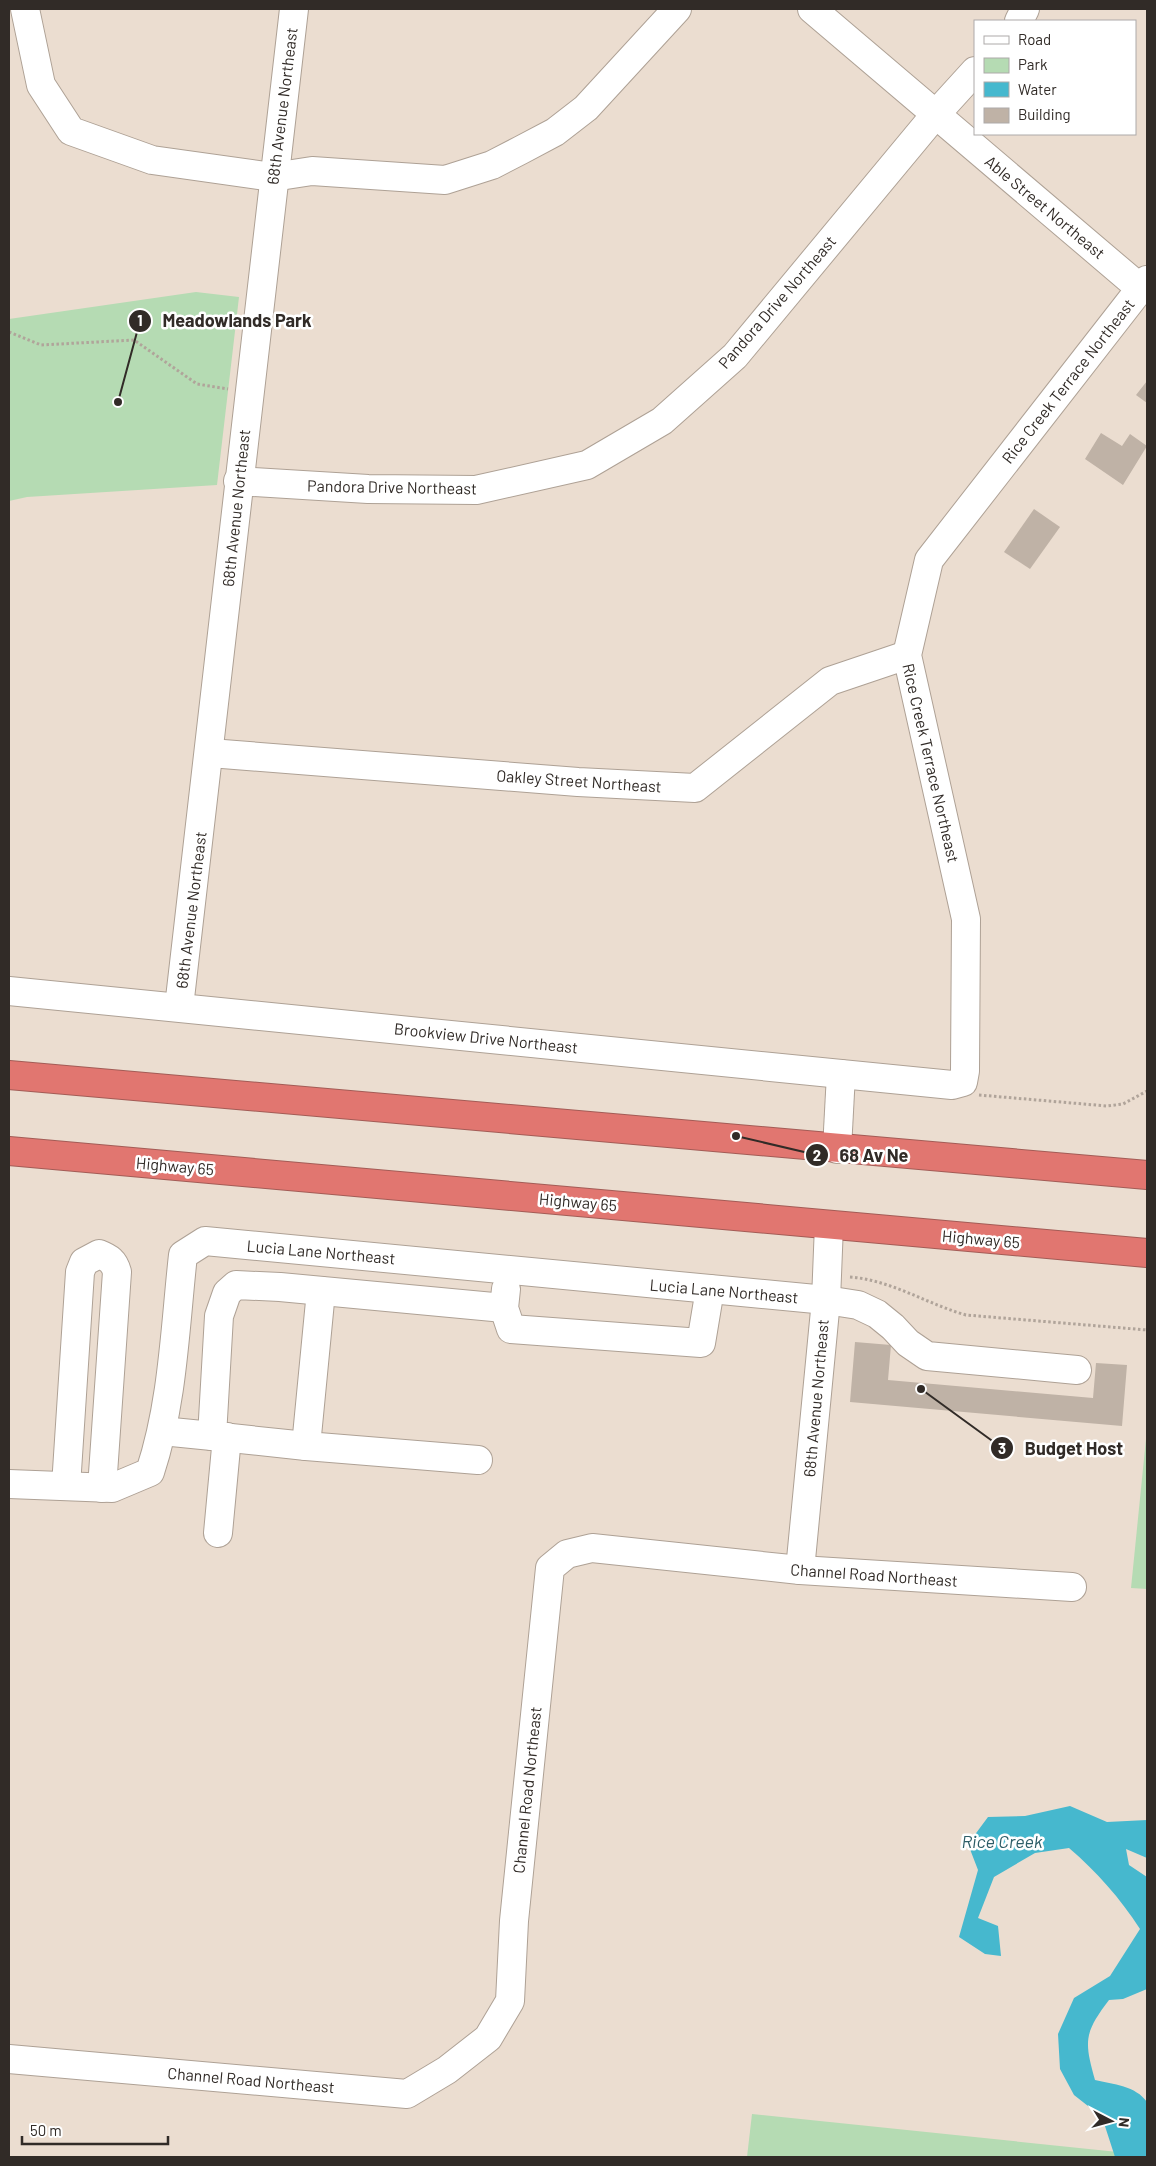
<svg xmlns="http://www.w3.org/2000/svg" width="1156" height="2166" font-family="Barlow,sans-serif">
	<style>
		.green { fill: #b5dbb3 }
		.water { fill: #46b8ce }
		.building { fill: #bfb2a6 }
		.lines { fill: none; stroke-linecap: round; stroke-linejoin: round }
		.minor-casing { stroke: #aea195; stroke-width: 30 }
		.highway-casing { stroke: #a35c56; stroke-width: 30 }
		.path { stroke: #b0a49a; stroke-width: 3; stroke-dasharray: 2.5 2.5; stroke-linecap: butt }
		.minor { stroke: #fff; stroke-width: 28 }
		.highway { stroke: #e17670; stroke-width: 28 }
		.labels { text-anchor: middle; stroke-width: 5; stroke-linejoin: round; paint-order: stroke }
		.street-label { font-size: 16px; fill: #312b27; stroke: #fff }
		.water-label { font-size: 18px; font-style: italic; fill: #2d5d67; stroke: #fff }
		.leader { fill: none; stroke: #312b27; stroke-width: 2 }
		.callout-dot { fill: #312b27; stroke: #fff; stroke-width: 2 }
		.mark-label { font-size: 15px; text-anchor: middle; font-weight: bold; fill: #fff }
		.callout-label { font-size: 18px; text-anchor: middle; font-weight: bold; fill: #312b27; stroke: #fff; stroke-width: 5; stroke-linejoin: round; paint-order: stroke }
	</style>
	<rect width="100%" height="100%" fill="#ebddd0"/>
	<!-- green -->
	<g class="green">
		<path d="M196,292L239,297L217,485L27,497L9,501V319Z"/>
		<path d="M1147,1429V1589L1131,1588Z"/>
		<path d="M752,2114L1147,2155V2157H747Z"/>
	</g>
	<!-- water -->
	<path class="water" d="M1070,1806L1107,1822L1147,1820V1858L1126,1849L1129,1865L1147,1877V1989L1123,1999L1109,2000C1084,2033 1084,2041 1095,2080C1113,2084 1136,2086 1147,2102V2157H1115L1102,2117L1074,2095L1060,2069L1058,2034L1074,1998L1110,1976L1140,1929C1120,1898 1097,1872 1069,1848L1035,1853L994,1877L978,1918L998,1926L1001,1956L985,1954L959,1937L978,1870L968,1844L988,1817L1025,1816Z"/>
	<!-- building -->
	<g class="building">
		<path d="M1147,381V403L1136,395Z"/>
		<path d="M1101,433L1122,446L1130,434L1147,446L1123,485L1085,459Z"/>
		<path d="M1034,509L1060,527L1030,569L1004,552Z"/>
		<path d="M855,1342L891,1345L888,1380L1093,1398L1096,1363L1127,1365L1122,1426L850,1402Z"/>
	</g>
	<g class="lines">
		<defs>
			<g id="minor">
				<path d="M25,9L41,85L71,131L152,160L273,177L312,171L445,180L492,165L521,150L555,132L586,108L677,9"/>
				<path d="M812,9L1140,288"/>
				<path d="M1019,21L1025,9"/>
				<path d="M238,481L368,489L476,490L587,465L662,421L735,356L935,115L975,71"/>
				<path d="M210,753L578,782L695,788L830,681L907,655"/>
				<path d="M9,991L952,1085L963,1082L965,1071L966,919L907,655L929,560L1147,280"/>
				<path d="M179,1007C220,675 253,341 294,9"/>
				<path d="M837,1149L841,1074"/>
				<path d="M506,1289L504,1308L511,1329L701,1343L710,1289"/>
				<path d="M321,1291L306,1446L478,1460"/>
				<path d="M162,1431L212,1436L219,1316L227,1293L236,1285L280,1287L504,1308"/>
				<path d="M212,1436L306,1446"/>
				<path d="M9,1484L112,1488L150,1472C173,1403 175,1327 183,1255L205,1241L826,1300L858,1305L877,1314L893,1327L908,1343L927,1356L1077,1370"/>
				<path d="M66,1486L80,1272L84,1262L99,1254C109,1258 114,1261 117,1272L102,1488"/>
				<path d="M218,1533L227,1437"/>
				<path d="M800,1570L826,1300L829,1225"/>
				<path d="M9,2059L407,2094L447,2070L488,2038L510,2001L514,1921L550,1568L567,1554L592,1548L800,1570L1072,1587"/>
			</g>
			<g id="highway">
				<path d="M9,1075L1147,1175"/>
				<path d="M9,1151L1147,1253"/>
			</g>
		</defs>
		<!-- minor casing -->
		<use href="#minor" class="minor-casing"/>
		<!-- highway casing -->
		<use href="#highway" class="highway-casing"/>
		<!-- path -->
		<g class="path">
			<path d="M9,332L41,345L134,340L197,384L228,389"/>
			<path d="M979,1095L1107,1106L1123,1104L1147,1091"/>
			<path d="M850,1277C891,1280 927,1304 966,1315L1147,1330"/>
		</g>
		<!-- minor -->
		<use href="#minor" class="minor"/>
		<!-- highway -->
		<use href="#highway" class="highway"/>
	</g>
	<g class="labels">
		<!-- street labels -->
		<g class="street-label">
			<text transform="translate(282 106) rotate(-83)" y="6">68th Avenue Northeast</text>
			<text transform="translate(1045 207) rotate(40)" y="6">Able Street Northeast</text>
			<text transform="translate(777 302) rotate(-49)" y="6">Pandora Drive Northeast</text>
			<text transform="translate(1068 381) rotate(-52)" y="6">Rice Creek Terrace Northeast</text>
			<text transform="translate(392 487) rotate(1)" y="6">Pandora Drive Northeast</text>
			<text transform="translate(236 508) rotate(-84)" y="6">68th Avenue Northeast</text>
			<text transform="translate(931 763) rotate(77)" y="6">Rice Creek Terrace Northeast</text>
			<text transform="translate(579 781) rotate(4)" y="6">Oakley Street Northeast</text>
			<text transform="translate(191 910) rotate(-83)" y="6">68th Avenue Northeast</text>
			<text transform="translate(486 1038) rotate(6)" y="6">Brookview Drive Northeast</text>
			<text transform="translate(175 1166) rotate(5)" y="6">Highway 65</text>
			<text transform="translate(578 1202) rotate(5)" y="6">Highway 65</text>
			<text transform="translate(981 1239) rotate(5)" y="6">Highway 65</text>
			<text transform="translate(321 1252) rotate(5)" y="6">Lucia Lane Northeast</text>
			<text transform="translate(724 1291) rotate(5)" y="6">Lucia Lane Northeast</text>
			<text transform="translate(816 1398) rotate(-85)" y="6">68th Avenue Northeast</text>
			<text transform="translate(874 1575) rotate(4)" y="6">Channel Road Northeast</text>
			<text transform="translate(527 1790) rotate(-84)" y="6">Channel Road Northeast</text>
			<text transform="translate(251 2080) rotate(5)" y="6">Channel Road Northeast</text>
		</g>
		<!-- water labels -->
		<g class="water-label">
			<text x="1002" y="1848">Rice Creek</text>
		</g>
	</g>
	<!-- callouts -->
	<path class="leader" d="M118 402L140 321M736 1136L817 1155M921 1389L1002 1448"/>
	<g class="callout-dot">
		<circle cx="118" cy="402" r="5"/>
		<circle cx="736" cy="1136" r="5"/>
		<circle cx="921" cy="1389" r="5"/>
		<circle cx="140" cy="321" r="12"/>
		<circle cx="817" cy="1155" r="12"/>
		<circle cx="1002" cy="1448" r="12"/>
	</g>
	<g class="mark-label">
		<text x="140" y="326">1</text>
		<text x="817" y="1161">2</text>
		<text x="1002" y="1454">3</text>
	</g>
	<g class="callout-label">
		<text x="237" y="327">Meadowlands Park</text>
		<text x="874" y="1162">68 Av Ne</text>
		<text x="1074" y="1455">Budget Host</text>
	</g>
	<!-- border -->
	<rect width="1156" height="2166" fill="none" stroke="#312b27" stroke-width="20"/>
	<!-- legend -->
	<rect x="974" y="20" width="162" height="115" fill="#ffffff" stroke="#adaaa9"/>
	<rect x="984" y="36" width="25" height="8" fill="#ffffff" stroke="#adaaa9"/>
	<text x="1018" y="45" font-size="15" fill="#312b27">Road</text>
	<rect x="984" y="58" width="25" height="15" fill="#b5dbb3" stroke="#adaaa9"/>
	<text x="1018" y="70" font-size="15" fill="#312b27">Park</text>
	<rect x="984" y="82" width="25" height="15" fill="#46b8ce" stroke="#adaaa9"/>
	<text x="1018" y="95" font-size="15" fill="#312b27">Water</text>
	<rect x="984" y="108" width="25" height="15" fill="#bfb2a6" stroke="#adaaa9"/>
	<text x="1018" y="120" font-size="15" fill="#312b27">Building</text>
	<!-- north arrow -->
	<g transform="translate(1111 2121) rotate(96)" stroke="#ffffff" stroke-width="4" paint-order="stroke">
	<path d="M0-4L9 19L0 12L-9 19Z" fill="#312b27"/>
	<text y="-8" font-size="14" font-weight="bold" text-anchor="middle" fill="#312b27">N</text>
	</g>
	<!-- scale -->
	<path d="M22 2136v8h146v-8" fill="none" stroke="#312b27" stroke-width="2.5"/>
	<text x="30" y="2136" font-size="15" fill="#312b27" stroke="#ffffff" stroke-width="4" paint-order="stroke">50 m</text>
</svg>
